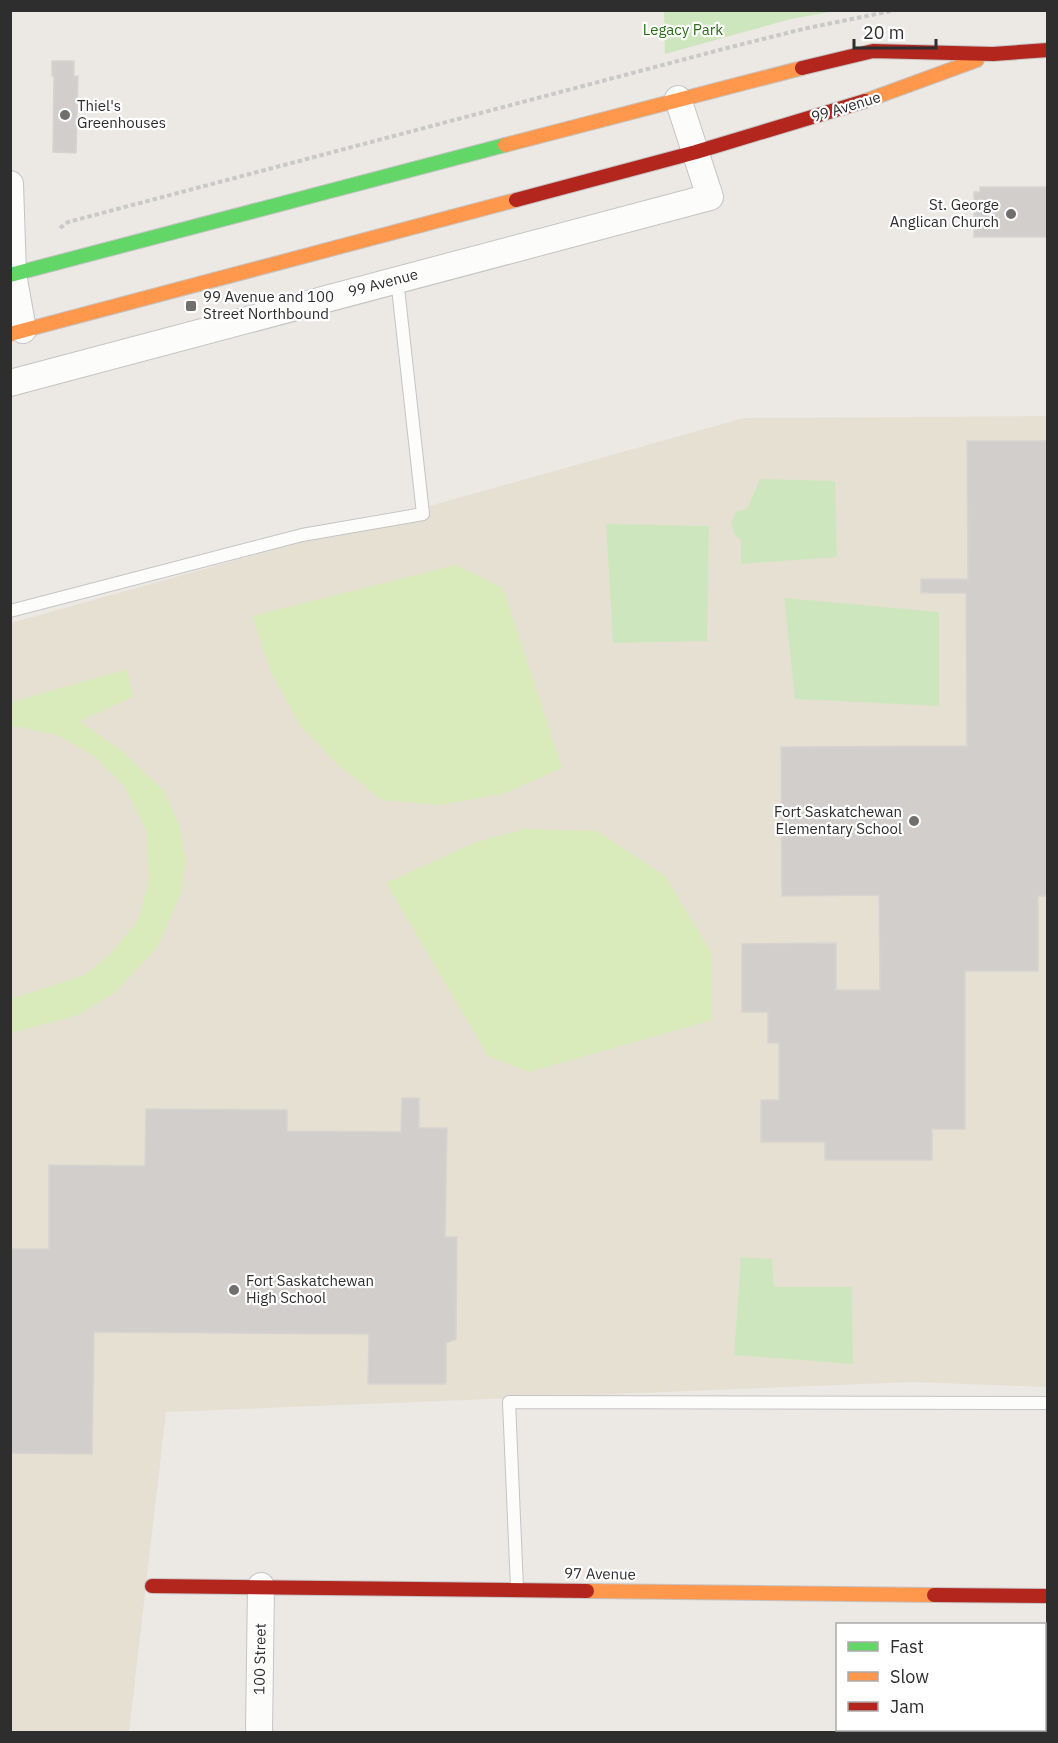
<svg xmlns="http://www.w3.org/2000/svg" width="1058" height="1743" font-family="'IBM Plex Sans',sans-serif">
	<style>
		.education { fill: #e6e0d3 }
		.green { fill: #cee6be }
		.pitch { fill: #d9eabb }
		.building { fill: #d1cecb; stroke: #d7d4d0; stroke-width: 1.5 }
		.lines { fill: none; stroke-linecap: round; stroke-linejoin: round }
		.lane-casing { stroke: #c5c4c5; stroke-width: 14 }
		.street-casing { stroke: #c5c4c5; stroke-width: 28 }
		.fast-casing { stroke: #c5c4c5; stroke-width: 16 }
		.slow-casing { stroke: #c5c4c5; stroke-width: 16 }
		.jam-casing { stroke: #c5c4c5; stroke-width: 16 }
		.path { stroke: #c9c9c8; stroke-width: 4; stroke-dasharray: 4.5 3; stroke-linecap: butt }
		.lane { stroke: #fcfcfb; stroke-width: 12 }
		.street { stroke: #fcfcfb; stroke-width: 26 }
		.fast { stroke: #63d668; stroke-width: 14 }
		.slow { stroke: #ff974d; stroke-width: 14 }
		.jam { stroke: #b3261e; stroke-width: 14 }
		.poi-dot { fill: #706f6e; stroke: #fff; stroke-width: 2 }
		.labels { text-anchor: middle; stroke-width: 4.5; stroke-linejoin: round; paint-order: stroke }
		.park-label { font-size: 15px; fill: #2c6e1b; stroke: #fff }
		.poi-label { font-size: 15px; fill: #2e2e2e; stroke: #fff; text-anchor: start }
		.street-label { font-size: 15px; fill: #2e2e2e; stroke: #fff }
	</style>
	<rect width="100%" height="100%" fill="#ece8e4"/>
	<!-- education -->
	<path class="education" d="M1047,416V1387L913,1382L166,1412L129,1732H11V623L744,418Z"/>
	<!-- green -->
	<g class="green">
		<path d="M664,11V10L835,11L791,19L665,54Z"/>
		<path d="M760,479L835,481L837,557L741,564V541L734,533L731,522L737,511L747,509Z"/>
		<path d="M606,524L709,526L707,641L613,643Z"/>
		<path d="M784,598L939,612V706L795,699Z"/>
		<path d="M741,1257L772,1259L774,1287H852L853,1364L734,1355Z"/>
	</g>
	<!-- pitch -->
	<g class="pitch">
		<path d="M456,565L503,588L562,768L506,793L441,805L382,800L337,764L300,725L271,672L252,616Z"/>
		<path d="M127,669L133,697L80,721L123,752L163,790L179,824L186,861L181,893L157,948L114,993L78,1015L11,1033V999L85,975L108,956L138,921L149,879L146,830L125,787L94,756L57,735L11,726V702Z"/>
		<path d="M524,829L597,831L665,876L712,954V1020L529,1072L488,1056L386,883L476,842Z"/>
	</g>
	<!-- building -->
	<g class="building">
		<path d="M52,61H74V77L78,76L76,153L53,152L54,76H52Z"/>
		<path d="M980,187H1048V237H974V192H980Z"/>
		<path d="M967,441H1048V896H1038V971H965V1129H932V1160H825V1142H761V1100H779V1043H768V1012H742V944L836,943V990H880L879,895L782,896L781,747L967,746L966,593H921V579H968Z"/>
		<path d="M402,1098H419V1128H447L445,1237H457L456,1339L446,1343V1384H368L369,1334L94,1332L92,1454L10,1453V1249H49V1165L145,1166L146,1109L287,1110V1131L401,1132Z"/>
	</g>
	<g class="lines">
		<defs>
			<g id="lane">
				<path d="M10,611L302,535L423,514L397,279"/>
				<path d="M517,1588L509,1402L1048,1403"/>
			</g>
			<g id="street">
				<path d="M10,184L13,274L23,330"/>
				<path d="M10,383L710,197L678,99"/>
				<path d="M259,1732L261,1586"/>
			</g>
			<path id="fast" d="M10,275L505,145"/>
			<g id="slow">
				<path d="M865,101L977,60"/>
				<path d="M505,145L802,68"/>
				<path d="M10,334L516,200"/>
				<path d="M587,1591L934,1595"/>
			</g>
			<g id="jam">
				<path d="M802,68L873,51L993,54L1048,50"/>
				<path d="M516,200L696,152L865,101"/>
				<path d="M152,1586L587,1591"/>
				<path d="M934,1595L1048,1596"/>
			</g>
		</defs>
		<!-- lane casing -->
		<use href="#lane" class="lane-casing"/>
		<!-- street casing -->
		<use href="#street" class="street-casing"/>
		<!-- fast casing -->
		<use href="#fast" class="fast-casing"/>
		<!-- slow casing -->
		<use href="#slow" class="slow-casing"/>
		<!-- jam casing -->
		<use href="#jam" class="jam-casing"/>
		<!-- path -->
		<path class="path" d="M60,228L68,222L727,48L803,29L896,10"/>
		<!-- lane -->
		<use href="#lane" class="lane"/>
		<!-- street -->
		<use href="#street" class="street"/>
		<!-- fast -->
		<use href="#fast" class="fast"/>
		<!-- slow -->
		<use href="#slow" class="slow"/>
		<!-- jam -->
		<use href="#jam" class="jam"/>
	</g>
	<!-- markers -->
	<g class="poi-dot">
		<circle cx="65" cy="115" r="6"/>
		<circle cx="1011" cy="214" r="6"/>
		<rect x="185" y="300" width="12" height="12" rx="3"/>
		<circle cx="914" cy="821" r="6"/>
		<circle cx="234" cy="1290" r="6"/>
	</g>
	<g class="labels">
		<!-- park labels -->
		<g class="park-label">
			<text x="683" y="35">Legacy Park</text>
		</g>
		<!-- poi labels -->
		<g class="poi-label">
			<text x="77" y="111">Thiel's<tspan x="77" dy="17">Greenhouses</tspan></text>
			<text x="999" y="210" text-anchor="end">St. George<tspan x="999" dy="17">Anglican Church</tspan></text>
			<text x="203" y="302">99 Avenue and 100<tspan x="203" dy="17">Street Northbound</tspan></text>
			<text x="902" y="817" text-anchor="end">Fort Saskatchewan<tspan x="902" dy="17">Elementary School</tspan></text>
			<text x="246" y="1286">Fort Saskatchewan<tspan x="246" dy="17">High School</tspan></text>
		</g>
		<!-- street labels -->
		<g class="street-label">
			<text transform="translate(846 107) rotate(-17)" y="5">99 Avenue</text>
			<text transform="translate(383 283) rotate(-15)" y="5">99 Avenue</text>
			<text transform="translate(600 1574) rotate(1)" y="5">97 Avenue</text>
			<text transform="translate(260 1659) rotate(-89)" y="5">100 Street</text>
		</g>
	</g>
	<!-- border -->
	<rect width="1058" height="1743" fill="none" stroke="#2e2e2e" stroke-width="24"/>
	<!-- legend -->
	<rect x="836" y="1623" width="210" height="108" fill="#ffffff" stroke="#ababab" stroke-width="1.5"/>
	<rect x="848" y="1642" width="30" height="9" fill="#63d668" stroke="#ababab" stroke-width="1.5"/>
	<text x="890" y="1653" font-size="18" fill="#2e2e2e">Fast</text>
	<rect x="848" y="1672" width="30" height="9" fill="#ff974d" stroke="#ababab" stroke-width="1.5"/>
	<text x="890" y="1683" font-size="18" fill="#2e2e2e">Slow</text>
	<rect x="848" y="1702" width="30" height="9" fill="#b3261e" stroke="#ababab" stroke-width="1.5"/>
	<text x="890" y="1713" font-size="18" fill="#2e2e2e">Jam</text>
	<!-- scale -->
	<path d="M854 39v9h82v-9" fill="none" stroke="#2e2e2e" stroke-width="3"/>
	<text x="863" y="39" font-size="18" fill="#2e2e2e" stroke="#ffffff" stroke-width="4.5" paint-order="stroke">20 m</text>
</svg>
